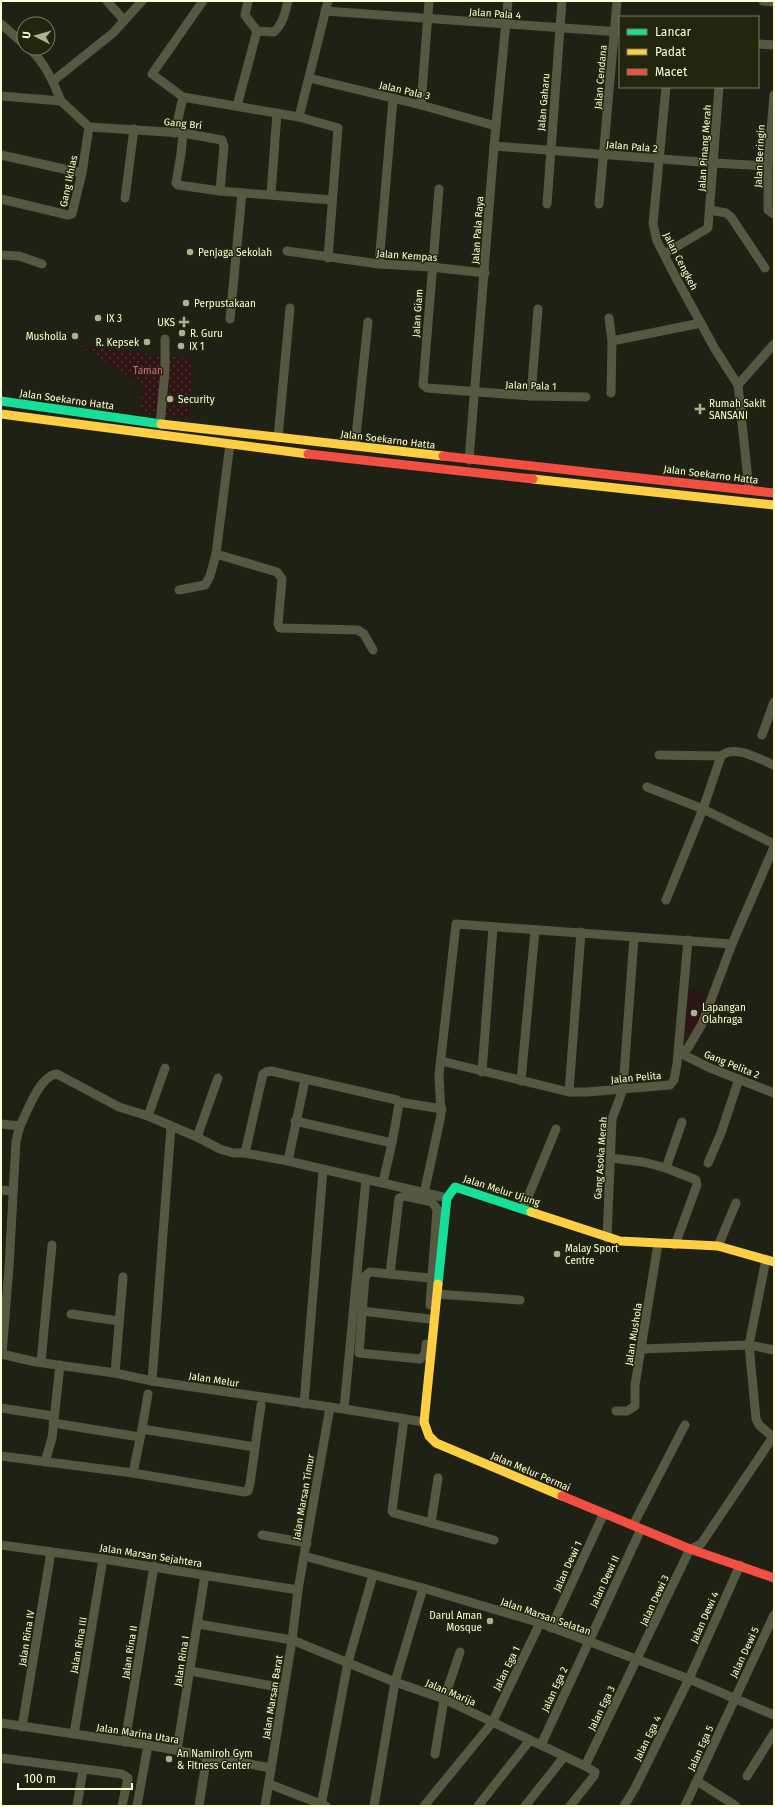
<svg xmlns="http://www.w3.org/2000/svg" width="775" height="1807" font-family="'Fira Sans',sans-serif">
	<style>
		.garden { fill: url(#garden-dots) }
		.pitch { fill: #2e1414 }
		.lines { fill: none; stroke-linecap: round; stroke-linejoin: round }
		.street { stroke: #575841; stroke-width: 9 }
		.fast { stroke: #16e098; stroke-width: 9 }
		.slow { stroke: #ffcf43; stroke-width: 9 }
		.jam { stroke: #f24e42; stroke-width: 9 }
		.poi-dot { fill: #aeb191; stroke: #23260f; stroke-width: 1.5 }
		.labels { text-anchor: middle; stroke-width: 3; stroke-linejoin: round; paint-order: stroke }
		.street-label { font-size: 10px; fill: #fbffd4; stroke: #23260f }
		.poi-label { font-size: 10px; fill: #fbffd4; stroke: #23260f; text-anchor: start }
		.park-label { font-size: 10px; fill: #e15e83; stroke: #23260f }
	</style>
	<defs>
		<pattern id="garden-dots" width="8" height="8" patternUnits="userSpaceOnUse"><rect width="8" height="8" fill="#2e1414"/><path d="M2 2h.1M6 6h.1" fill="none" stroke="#4d3735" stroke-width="1.8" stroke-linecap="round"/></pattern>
	</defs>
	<rect width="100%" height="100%" fill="#1f2114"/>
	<!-- garden -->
	<g class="garden">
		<path d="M80,346L161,356L164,366L159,415L140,413L143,385Z"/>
		<path d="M166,356L194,359L188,418L162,415Z"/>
	</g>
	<!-- pitch -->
	<path class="pitch" d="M689,988L708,997L693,1034L684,1029Z"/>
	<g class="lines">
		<!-- street -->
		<g class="street">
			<path d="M107,1L124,20"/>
			<path d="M203,1L152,74L183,97L299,117L338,128L328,258"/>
			<path d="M763,1L774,2"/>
			<path d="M325,11L620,32"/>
			<path d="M1,24L24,44"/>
			<path d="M257,31L274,32C283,24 285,13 288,1"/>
			<path d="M758,44L774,45"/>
			<path d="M29,48C45,63 53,81 61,101"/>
			<path d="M309,78L421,105L496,126"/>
			<path d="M53,81L113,33L142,1"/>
			<path d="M666,87L653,224L657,241L675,276L715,349L738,385L749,490"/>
			<path d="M774,95L768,166V210L774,214"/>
			<path d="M1,96L61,101L89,127"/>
			<path d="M421,105L429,1"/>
			<path d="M237,106L257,31L245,15L248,1"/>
			<path d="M299,117L328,1"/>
			<path d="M89,127L183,133L222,140L224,146L220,191"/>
			<path d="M175,133L183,97"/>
			<path d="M183,133L181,154L176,183L178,185L220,191L332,200"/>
			<path d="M494,146L713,163L768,166"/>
			<path d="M1,155L82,173"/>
			<path d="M439,189L423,385L427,388L531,396L586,397"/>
			<path d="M271,194L277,113"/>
			<path d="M125,198L134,129"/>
			<path d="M1,199L68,215L72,214L82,173L89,127"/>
			<path d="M547,204L562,1"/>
			<path d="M599,204L617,1"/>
			<path d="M710,210L726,213L731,217L765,268"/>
			<path d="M287,251L379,264L431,267L485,273"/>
			<path d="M664,254L708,228L719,87"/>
			<path d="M1,255L19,256L42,264"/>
			<path d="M379,264L393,99"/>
			<path d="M609,318L612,341"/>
			<path d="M230,319L242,193"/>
			<path d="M738,385L774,344"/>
			<path d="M611,393L612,341L701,323"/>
			<path d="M531,396L538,309"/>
			<path d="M160,424L165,371V339"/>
			<path d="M278,438L290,308"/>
			<path d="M230,444L216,554L277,572L282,579L278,624L280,628L358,630L364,634L373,650"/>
			<path d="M355,446L368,322"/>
			<path d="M469,460L494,146L508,1"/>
			<path d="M179,590L205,585L210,576L216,554"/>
			<path d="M762,735L774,702"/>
			<path d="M659,755L721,756C734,744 759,759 774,765"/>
			<path d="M647,787L703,809L774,844"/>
			<path d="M666,900L703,809L721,756"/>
			<path d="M682,1054L710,1068L774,1093"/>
			<path d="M678,1056L688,1048L702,1024L732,944L774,847"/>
			<path d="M441,1061L569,1092H587L670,1085L674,1080L677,1064L688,940"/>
			<path d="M482,1072L493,927"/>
			<path d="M521,1081L535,930"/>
			<path d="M569,1092L581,932"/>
			<path d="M399,1102L442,1109"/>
			<path d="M148,1116L165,1068"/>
			<path d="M295,1121L392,1143L383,1182"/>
			<path d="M1,1124L20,1126C27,1112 40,1075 57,1074L119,1107L148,1116L197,1137L220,1149L233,1153H245"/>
			<path d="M197,1137L218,1078"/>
			<path d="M392,1143L399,1104L397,1100L271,1071L266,1072L263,1074L245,1153L288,1161L447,1198"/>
			<path d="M611,1158L643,1162L666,1168L696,1180L697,1185L675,1245"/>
			<path d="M288,1161L305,1080"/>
			<path d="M708,1163L721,1133L739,1079"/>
			<path d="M666,1168L682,1122"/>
			<path d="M1,1190L12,1191"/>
			<path d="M424,1194L441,1115L439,1075L456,924L732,944"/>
			<path d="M523,1209L556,1129"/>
			<path d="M607,1238L612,1119L623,1089L634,937"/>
			<path d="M718,1246L736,1203"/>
			<path d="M390,1274L399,1198L405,1196L432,1202L437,1209L430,1305"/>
			<path d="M437,1294L520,1300"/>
			<path d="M362,1311L429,1319"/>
			<path d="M71,1314L119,1321"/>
			<path d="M426,1344C426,1350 426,1355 420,1359L359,1353L365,1276L370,1272L439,1279"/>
			<path d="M642,1349L749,1345L774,1350"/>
			<path d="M1,1354L36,1362L115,1373L152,1381L344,1409L424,1422"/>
			<path d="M2,1354L9,1267L16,1141L20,1126"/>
			<path d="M41,1362L52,1245"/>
			<path d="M115,1373L123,1277"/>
			<path d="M152,1381L171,1127"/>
			<path d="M304,1404L323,1170"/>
			<path d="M1,1408L53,1416"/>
			<path d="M344,1409L366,1179"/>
			<path d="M616,1411H627L635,1406V1385L658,1244"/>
			<path d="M404,1419L392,1511L394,1513L494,1540"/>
			<path d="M53,1423L140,1437"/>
			<path d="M142,1429L148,1394"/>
			<path d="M1,1456L133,1473L245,1492L248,1491L250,1484L261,1405"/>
			<path d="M45,1462L52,1438L60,1365"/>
			<path d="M133,1473L142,1429L255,1447"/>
			<path d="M431,1523L438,1478"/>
			<path d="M633,1525L685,1425"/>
			<path d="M262,1535L307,1543"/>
			<path d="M1,1545L103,1559L298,1590"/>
			<path d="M304,1556L423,1588L540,1623L689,1679L774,1715"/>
			<path d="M198,1624L292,1640L395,1682L444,1699L585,1766L595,1772L594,1776L570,1806"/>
			<path d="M551,1628L604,1513"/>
			<path d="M190,1671L284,1688"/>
			<path d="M1,1723L148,1745L271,1768"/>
			<path d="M22,1727L51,1552"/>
			<path d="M74,1734L103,1559"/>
			<path d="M125,1742L154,1566"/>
			<path d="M541,1745L641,1529"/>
			<path d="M177,1750L205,1575"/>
			<path d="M435,1754L444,1699L460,1652"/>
			<path d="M1,1758L122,1774L128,1778L122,1806"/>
			<path d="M585,1766L690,1549L701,1544L705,1538L771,1440L772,1436L759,1425L756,1419L749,1345L766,1259"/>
			<path d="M747,1776L774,1733"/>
			<path d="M697,1781L736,1806"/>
			<path d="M269,1784L326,1806"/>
			<path d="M77,1806L83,1770"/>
			<path d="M137,1806L148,1745"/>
			<path d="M199,1806L207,1755"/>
			<path d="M265,1806L292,1640L298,1590L330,1407"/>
			<path d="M321,1806L348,1662L373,1575"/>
			<path d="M374,1806L395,1682L423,1588"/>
			<path d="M424,1806L492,1723L540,1623"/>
			<path d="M478,1806L530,1740"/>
			<path d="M525,1806L564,1757"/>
			<path d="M624,1806L635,1788L689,1679L740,1565"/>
			<path d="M685,1806L774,1615"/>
		</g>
		<!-- fast -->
		<g class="fast">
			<path d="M1,401L161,424"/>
			<path d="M438,1284L447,1198L455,1187L531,1212"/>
		</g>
		<!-- slow -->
		<g class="slow">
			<path d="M1,414L308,454"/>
			<path d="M161,424L443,456"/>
			<path d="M533,479L774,505"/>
			<path d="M531,1212L620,1241L718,1246L774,1262"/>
			<path d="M438,1284L424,1422L429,1436L436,1443L562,1496"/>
		</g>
		<!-- jam -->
		<g class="jam">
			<path d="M308,454L533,479"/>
			<path d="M443,456L774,493"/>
			<path d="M562,1496L690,1549L774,1578"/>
		</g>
	</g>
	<!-- markers -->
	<g class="poi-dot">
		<circle cx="190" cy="252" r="4"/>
		<circle cx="186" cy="303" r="4"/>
		<circle cx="98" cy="318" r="4"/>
		<path d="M182 316h4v4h4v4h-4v4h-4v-4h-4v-4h4z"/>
		<circle cx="182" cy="333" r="4"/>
		<circle cx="75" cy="336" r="4"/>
		<circle cx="147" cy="342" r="4"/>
		<circle cx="181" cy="346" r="4"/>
		<circle cx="170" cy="399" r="4"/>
		<path d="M698 403h4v4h4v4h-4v4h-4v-4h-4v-4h4z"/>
		<circle cx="694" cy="1013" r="4"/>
		<circle cx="557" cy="1254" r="4"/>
		<circle cx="490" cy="1621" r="4"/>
		<circle cx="169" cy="1759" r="4"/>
	</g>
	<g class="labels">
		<!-- street labels -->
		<g class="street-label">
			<text transform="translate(495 13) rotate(4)" y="4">Jalan Pala 4</text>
			<text transform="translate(600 77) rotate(-85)" y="4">Jalan Cendana</text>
			<text transform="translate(405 90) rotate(13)" y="4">Jalan Pala 3</text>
			<text transform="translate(543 102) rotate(-85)" y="4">Jalan Gaharu</text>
			<text transform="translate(183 123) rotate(6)" y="4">Gang Bri</text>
			<text transform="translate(632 146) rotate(5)" y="4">Jalan Pala 2</text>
			<text transform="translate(704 148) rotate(-86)" y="4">Jalan Pinang Merah</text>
			<text transform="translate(759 156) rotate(-87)" y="4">Jalan Beringin</text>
			<text transform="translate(68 181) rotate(-78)" y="4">Gang Ikhlas</text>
			<text transform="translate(477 230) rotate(-86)" y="4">Jalan Pala Raya</text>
			<text transform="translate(407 255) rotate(4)" y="4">Jalan Kempas</text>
			<text transform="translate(681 261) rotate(63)" y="4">Jalan Cengkeh</text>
			<text transform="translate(417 313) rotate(-86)" y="4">Jalan Giam</text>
			<text transform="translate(531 385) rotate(2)" y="4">Jalan Pala 1</text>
			<text transform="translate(67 399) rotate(8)" y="4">Jalan Soekarno Hatta</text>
			<text transform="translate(388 439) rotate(7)" y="4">Jalan Soekarno Hatta</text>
			<text transform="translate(711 474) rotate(7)" y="4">Jalan Soekarno Hatta</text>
			<text transform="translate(732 1064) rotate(22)" y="4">Gang Pelita 2</text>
			<text transform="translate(636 1077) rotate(-5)" y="4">Jalan Pelita</text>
			<text transform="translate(600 1158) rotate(-86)" y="4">Gang Asoka Merah</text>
			<text transform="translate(502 1190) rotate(18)" y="4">Jalan Melur Ujung</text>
			<text transform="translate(633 1334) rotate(-81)" y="4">Jalan Mushola</text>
			<text transform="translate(214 1379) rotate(9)" y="4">Jalan Melur</text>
			<text transform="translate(531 1471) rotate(23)" y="4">Jalan Melur Permai</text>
			<text transform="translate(303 1497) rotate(-80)" y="4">Jalan Marsan Timur</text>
			<text transform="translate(151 1555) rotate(9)" y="4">Jalan Marsan Sejahtera</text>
			<text transform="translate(567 1566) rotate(-65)" y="4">Jalan Dewi 1</text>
			<text transform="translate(604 1581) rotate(-65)" y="4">Jalan Dewi II</text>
			<text transform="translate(654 1600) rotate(-65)" y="4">Jalan Dewi 3</text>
			<text transform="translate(546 1616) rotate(19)" y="4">Jalan Marsan Selatan</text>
			<text transform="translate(704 1617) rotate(-66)" y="4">Jalan Dewi 4</text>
			<text transform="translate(26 1638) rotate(-81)" y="4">Jalan Rina IV</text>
			<text transform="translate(78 1645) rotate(-80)" y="4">Jalan Rina III</text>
			<text transform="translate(129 1652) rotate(-81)" y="4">Jalan Rina II</text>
			<text transform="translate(744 1652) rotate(-65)" y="4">Jalan Dewi 5</text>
			<text transform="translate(181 1661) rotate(-81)" y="4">Jalan Rina I</text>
			<text transform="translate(506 1668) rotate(-64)" y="4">Jalan Ega 1</text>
			<text transform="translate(554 1689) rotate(-65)" y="4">Jalan Ega 2</text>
			<text transform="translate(451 1692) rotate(23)" y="4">Jalan Marija</text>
			<text transform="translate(272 1697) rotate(-81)" y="4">Jalan Marsan Barat</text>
			<text transform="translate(601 1708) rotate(-64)" y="4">Jalan Ega 3</text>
			<text transform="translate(138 1733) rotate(9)" y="4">Jalan Marina Utara</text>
			<text transform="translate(647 1738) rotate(-64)" y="4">Jalan Ega 4</text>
			<text transform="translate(700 1748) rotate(-66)" y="4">Jalan Ega 5</text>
		</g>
		<!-- poi labels -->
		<g class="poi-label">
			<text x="198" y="256">Penjaga Sekolah</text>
			<text x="194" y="307">Perpustakaan</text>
			<text x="106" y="322">IX 3</text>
			<text x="175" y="326" text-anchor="end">UKS</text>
			<text x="190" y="337">R. Guru</text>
			<text x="67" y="340" text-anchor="end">Musholla</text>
			<text x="139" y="346" text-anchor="end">R. Kepsek</text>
			<text x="189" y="350">IX 1</text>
			<text x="178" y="403">Security</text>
			<text x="709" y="407">Rumah Sakit<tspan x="709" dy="12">SANSANI</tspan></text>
			<text x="702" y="1011">Lapangan<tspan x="702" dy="12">Olahraga</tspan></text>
			<text x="565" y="1252">Malay Sport<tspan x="565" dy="12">Centre</tspan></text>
			<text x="482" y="1619" text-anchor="end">Darul Aman<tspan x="482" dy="12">Mosque</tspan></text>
			<text x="177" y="1757">An Namiroh Gym<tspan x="177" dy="12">&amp; Fitness Center</tspan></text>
		</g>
		<!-- park labels -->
		<g class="park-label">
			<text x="148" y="374">Taman</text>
		</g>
	</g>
	<!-- border -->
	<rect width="775" height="1807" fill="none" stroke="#fbffd4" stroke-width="4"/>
	<!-- legend -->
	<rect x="619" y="16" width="140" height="72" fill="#23260f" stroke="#797d5e"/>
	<rect x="627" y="29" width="20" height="6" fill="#16e098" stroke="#797d5e"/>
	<text x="655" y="36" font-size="12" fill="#fbffd4">Lancar</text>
	<rect x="627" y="49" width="20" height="6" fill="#ffcf43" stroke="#797d5e"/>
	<text x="655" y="56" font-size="12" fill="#fbffd4">Padat</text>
	<rect x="627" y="69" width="20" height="6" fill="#f24e42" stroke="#797d5e"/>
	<text x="655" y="76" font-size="12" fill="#fbffd4">Macet</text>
	<!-- north arrow -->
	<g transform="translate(36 36) rotate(276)"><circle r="19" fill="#23260f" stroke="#797d5e"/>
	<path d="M0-3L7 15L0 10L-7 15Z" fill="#aeb191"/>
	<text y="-6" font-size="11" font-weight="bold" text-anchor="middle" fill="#fbffd4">U</text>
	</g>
	<!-- scale -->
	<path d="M18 1783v6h114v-6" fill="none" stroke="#fbffd4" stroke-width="2"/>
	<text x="24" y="1783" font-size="12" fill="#fbffd4" stroke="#23260f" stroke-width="3" paint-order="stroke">100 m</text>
</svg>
